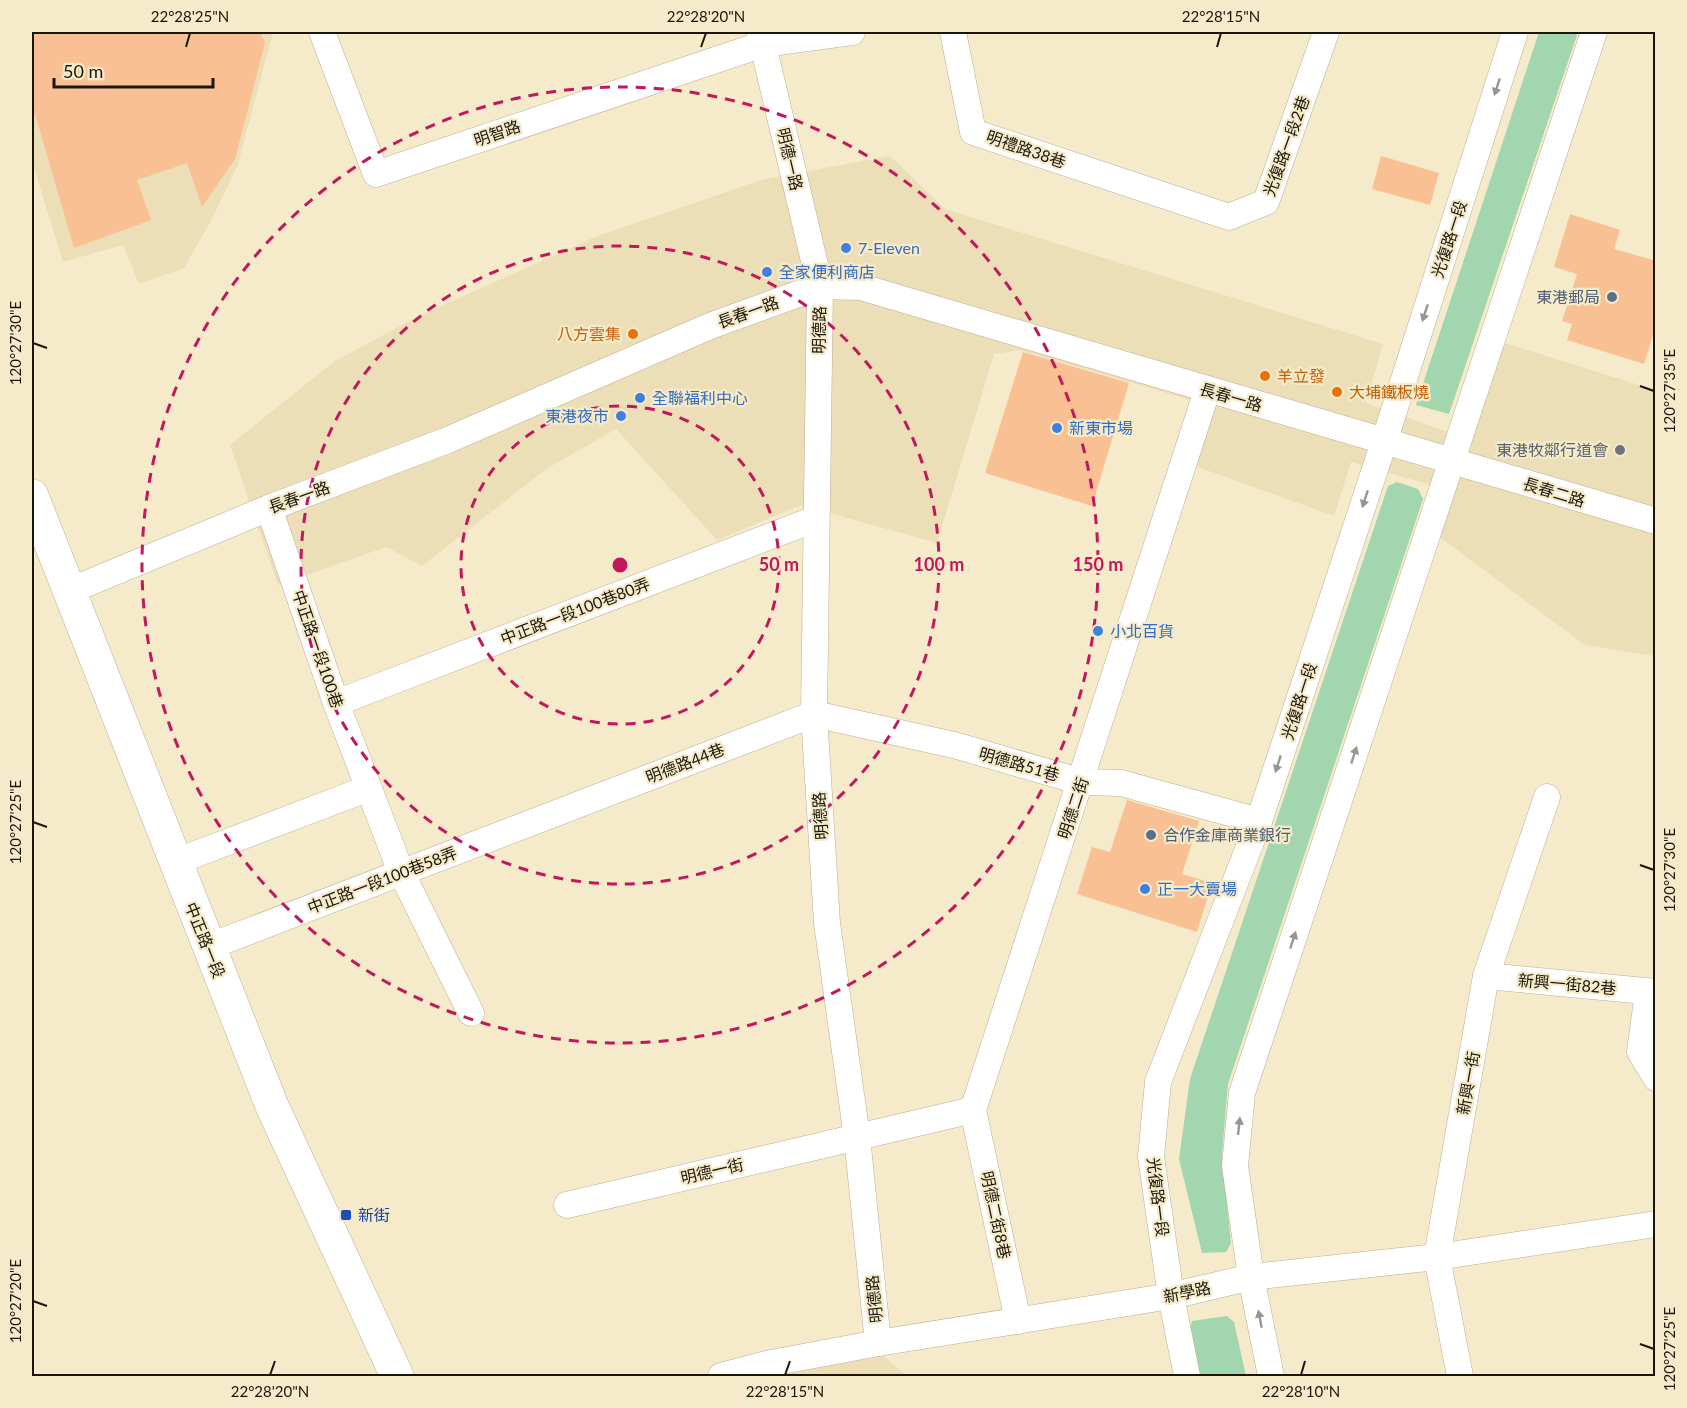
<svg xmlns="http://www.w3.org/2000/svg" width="1687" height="1408" font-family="Lato,'Noto Sans TC',sans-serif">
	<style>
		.built { fill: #ecdeb7 }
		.green { fill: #a1d6ae }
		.building { fill: #f8c093 }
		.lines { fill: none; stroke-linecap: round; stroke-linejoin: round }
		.minor-casing { stroke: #baaf91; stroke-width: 27 }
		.secondary-casing { stroke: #baaf91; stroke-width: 34 }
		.minor { stroke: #fff; stroke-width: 26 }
		.secondary { stroke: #fff; stroke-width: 33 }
		.oneway { fill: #989691 }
		.ticks { fill: none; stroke: #1a160a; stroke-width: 2 }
		.ring { fill: none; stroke: #c2185b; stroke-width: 3; stroke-dasharray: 10 8 }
		.shop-dot { fill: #3f7fe0; stroke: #f5eaca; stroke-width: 2 }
		.service-dot { fill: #5c6f8a; stroke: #f5eaca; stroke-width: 2 }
		.food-dot { fill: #e8710a; stroke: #f5eaca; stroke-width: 2 }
		.worship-dot { fill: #6b7280; stroke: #f5eaca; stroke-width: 2 }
		.transit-dot { fill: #1a4fb4; stroke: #f5eaca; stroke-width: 2 }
		.labels { text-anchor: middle; stroke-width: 4.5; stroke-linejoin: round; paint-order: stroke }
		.street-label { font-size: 16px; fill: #1a160a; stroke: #f5eaca }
		.shop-label { font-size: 16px; fill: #366cbe; stroke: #f5eaca; text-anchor: start }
		.service-label { font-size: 16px; fill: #4e5e75; stroke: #f5eaca; text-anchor: end }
		.food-label { font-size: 16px; fill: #c56008; stroke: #f5eaca; text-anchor: start }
		.worship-label { font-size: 16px; fill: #5b616d; stroke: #f5eaca; text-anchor: end }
		.transit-label { font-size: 16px; fill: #164399; stroke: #f5eaca; text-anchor: start }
		.centre { fill: #c2185b; stroke: #f5eaca; stroke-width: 3 }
		.ring-label { font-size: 18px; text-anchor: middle; font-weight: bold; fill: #c2185b; stroke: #f5eaca; stroke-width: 4.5; stroke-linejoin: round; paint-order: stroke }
		.neatline { fill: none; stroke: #1a160a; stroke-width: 2 }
		.ticks-label { font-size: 15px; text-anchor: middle; fill: #1a160a }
	</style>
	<rect width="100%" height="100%" fill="#f5eaca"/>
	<!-- built -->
	<g class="built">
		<path d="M32,32H273L238,164L212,219L184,268L139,284L123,245L63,262L32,161Z"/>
		<path d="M890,156L945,209L1383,344L1366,403L1465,438L1495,340L1655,390V656L1585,645L1438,536L1451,491L1351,462L1334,516L1176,459L1194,401L1020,350L994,354L937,543L801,505L717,540L616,429L546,469L422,566L386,547L278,585L230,445L335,361L419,316L595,237L761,180Z"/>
		<path d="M883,1356L907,1376H776Z"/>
	</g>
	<!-- green -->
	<g class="green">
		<path d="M1539,32H1578L1449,414L1416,405Z"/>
		<path d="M1397,482L1418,489L1423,499L1228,1084L1222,1154L1231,1243L1226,1252L1202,1253L1179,1159L1190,1079L1388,486Z"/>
		<path d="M1227,1316L1234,1322L1246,1376H1195L1190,1331L1192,1321Z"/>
	</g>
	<!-- building -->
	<g class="building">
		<path d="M32,32H260L265,43L235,159L202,207L187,163L137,180L151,220L74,248L35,114L32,116Z"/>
		<path d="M1381,156L1439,173L1430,205L1372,189Z"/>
		<path d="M1570,214L1620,230L1614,249L1656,261V326L1644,364L1567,340L1572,324L1562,321L1577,274L1554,267Z"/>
		<path d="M1023,352L1129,383L1092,506L985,473Z"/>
		<path d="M1127,800L1199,821L1182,874L1212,883L1197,932L1077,894L1092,847L1110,852Z"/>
	</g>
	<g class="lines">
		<defs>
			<g id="minor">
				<path d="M322,32L376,174L763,44L852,32"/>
				<path d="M760,32L820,286L814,714L827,923L857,1137L878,1343"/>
				<path d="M953,32L973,132L1229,217L1266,202L1326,32"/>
				<path d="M269,508L336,703L401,872L471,1013"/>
				<path d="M69,591L269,508L448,440L710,326L820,286L861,287L1656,521"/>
				<path d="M336,703L815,519"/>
				<path d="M175,862L369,788"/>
				<path d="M208,947L814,714L954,745L1082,782L1121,783L1259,821"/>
				<path d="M1486,976L1656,992"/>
				<path d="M1648,992L1640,1052L1656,1078"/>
				<path d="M973,1110L1018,1321"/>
				<path d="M567,1205L973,1110L1207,391"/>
				<path d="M721,1376L766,1364L878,1343L1171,1296L1251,1277L1437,1257L1656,1224"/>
				<path d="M1187,1376L1171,1296L1151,1157L1158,1082L1259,821L1384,442L1515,32"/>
				<path d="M1271,1376L1251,1277L1235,1166L1242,1093L1594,32"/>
				<path d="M1460,1376L1437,1257L1486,976L1547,797"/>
			</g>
			<path id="secondary" d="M32,496L272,1106L397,1376"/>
		</defs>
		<!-- minor casing -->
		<use href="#minor" class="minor-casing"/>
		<!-- secondary casing -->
		<use href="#secondary" class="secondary-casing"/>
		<!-- minor -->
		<use href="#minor" class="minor"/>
		<!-- secondary -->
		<use href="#secondary" class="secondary"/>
	</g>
	<!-- one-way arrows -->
	<defs><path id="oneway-solid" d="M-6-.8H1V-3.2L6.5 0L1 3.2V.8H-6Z" transform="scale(1.5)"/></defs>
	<g class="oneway">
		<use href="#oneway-solid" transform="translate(1497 87) rotate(108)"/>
		<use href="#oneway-solid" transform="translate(1425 313) rotate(108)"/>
		<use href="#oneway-solid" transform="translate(1365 499) rotate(108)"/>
		<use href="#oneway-solid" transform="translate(1354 755) rotate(-72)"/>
		<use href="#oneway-solid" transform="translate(1278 764) rotate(108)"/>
		<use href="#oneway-solid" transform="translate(1293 940) rotate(-72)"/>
		<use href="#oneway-solid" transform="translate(1239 1126) rotate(-84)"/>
		<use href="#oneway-solid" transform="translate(1260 1319) rotate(-101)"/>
	</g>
	<!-- ticks -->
	<path class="ticks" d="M186,47L190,33M701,47L706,33M1217,47L1221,33M33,343L47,348M1640,386L1654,391M33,822L47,827M1640,865L1654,870M33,1301L47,1306M1640,1344L1654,1349M270,1375L275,1361M785,1375L790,1361M1301,1375L1305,1361"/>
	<!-- distance rings -->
	<g class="ring">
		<circle cx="620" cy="565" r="159"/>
		<circle cx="620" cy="565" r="319"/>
		<circle cx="620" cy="565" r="478"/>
	</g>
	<!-- markers -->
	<g class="shop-dot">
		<circle cx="846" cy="248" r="6"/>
		<circle cx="767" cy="272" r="6"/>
		<circle cx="640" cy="398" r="6"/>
		<circle cx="621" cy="416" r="6"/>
		<circle cx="1057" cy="428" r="6"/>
		<circle cx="1098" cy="631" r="6"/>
		<circle cx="1145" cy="889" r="6"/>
	</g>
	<g class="service-dot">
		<circle cx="1612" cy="297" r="6"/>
		<circle cx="1151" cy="835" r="6"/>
	</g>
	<g class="food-dot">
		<circle cx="633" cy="334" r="6"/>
		<circle cx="1265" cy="376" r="6"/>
		<circle cx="1337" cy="392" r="6"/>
	</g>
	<circle class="worship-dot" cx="1620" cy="450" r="6"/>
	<rect class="transit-dot" x="340" y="1209" width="12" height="12" rx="3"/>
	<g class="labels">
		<!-- street labels -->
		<g class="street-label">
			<text transform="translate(497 133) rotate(-19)" y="6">明智路</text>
			<text transform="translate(1286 146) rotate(-70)" y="6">光復路一段2巷</text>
			<text transform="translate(1026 149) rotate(19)" y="6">明禮路38巷</text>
			<text transform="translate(790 159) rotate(77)" y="6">明德一路</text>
			<text transform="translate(1449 239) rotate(-72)" y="6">光復路一段</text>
			<text transform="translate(748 312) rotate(-20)" y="6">長春一路</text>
			<text transform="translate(819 330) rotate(-89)" y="6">明德路</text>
			<text transform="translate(1231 397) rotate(16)" y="6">長春一路</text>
			<text transform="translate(1554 492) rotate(17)" y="6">長春二路</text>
			<text transform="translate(299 497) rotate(-20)" y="6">長春一路</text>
			<text transform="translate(575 611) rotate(-21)" y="6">中正路一段100巷80弄</text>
			<text transform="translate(318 649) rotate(71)" y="6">中正路一段100巷</text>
			<text transform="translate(1299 701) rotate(-72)" y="6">光復路一段</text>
			<text transform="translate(685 763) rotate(-21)" y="6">明德路44巷</text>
			<text transform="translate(1019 764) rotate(16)" y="6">明德路51巷</text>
			<text transform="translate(1073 808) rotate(-72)" y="6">明德二街</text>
			<text transform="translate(820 816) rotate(-94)" y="6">明德路</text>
			<text transform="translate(382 880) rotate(-21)" y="6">中正路一段100巷58弄</text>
			<text transform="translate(205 940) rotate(68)" y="6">中正路一段</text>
			<text transform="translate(1567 984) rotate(5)" y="6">新興一街82巷</text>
			<text transform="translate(1468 1083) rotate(-80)" y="6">新興一街</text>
			<text transform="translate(712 1171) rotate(-13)" y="6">明德一街</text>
			<text transform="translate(1158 1197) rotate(83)" y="6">光復路一段</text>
			<text transform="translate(996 1215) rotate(78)" y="6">明德二街8巷</text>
			<text transform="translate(1187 1292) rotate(-12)" y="6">新學路</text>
			<text transform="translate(874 1299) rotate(-96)" y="6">明德路</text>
		</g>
		<!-- shop labels -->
		<g class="shop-label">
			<text x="858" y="254">7-Eleven</text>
			<text x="779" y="278">全家便利商店</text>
			<text x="652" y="404">全聯福利中心</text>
			<text x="609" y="422" text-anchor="end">東港夜市</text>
			<text x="1069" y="434">新東市場</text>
			<text x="1110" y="637">小北百貨</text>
			<text x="1157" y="895">正一大賣場</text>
		</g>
		<!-- service labels -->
		<g class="service-label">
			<text x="1600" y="303">東港郵局</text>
			<text x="1163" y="841" text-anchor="start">合作金庫商業銀行</text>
		</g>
		<!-- food labels -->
		<g class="food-label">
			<text x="621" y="340" text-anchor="end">八方雲集</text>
			<text x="1277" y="382">羊立發</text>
			<text x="1349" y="398">大埔鐵板燒</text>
		</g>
		<!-- worship labels -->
		<g class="worship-label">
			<text x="1608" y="456">東港牧鄰行道會</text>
		</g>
		<!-- transit labels -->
		<g class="transit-label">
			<text x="358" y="1221">新街</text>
		</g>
	</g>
	<circle cx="620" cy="565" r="9" class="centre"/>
	<g class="ring-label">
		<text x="779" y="571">50 m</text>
		<text x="939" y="571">100 m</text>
		<text x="1098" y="571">150 m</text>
	</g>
	<!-- border -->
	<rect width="1687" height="1408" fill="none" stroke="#f5eaca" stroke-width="66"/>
	<!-- scale -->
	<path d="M54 78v9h159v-9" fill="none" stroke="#1a160a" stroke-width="3"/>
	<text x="63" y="78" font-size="18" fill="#1a160a" stroke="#f5eaca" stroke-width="4.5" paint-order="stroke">50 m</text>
	<rect x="33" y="33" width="1621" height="1342" class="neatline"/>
	<g class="ticks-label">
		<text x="190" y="22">22°28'25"N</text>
		<text x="706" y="22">22°28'20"N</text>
		<text x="1221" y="22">22°28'15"N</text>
		<text transform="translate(16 343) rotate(-90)" y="5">120°27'30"E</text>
		<text transform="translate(1670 391) rotate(-90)" y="5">120°27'35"E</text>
		<text transform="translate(16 822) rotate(-90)" y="5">120°27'25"E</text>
		<text transform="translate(1670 870) rotate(-90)" y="5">120°27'30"E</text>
		<text transform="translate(16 1301) rotate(-90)" y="5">120°27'20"E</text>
		<text transform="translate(1670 1349) rotate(-90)" y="5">120°27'25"E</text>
		<text x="270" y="1397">22°28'20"N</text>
		<text x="785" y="1397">22°28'15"N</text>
		<text x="1301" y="1397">22°28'10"N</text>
	</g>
</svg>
